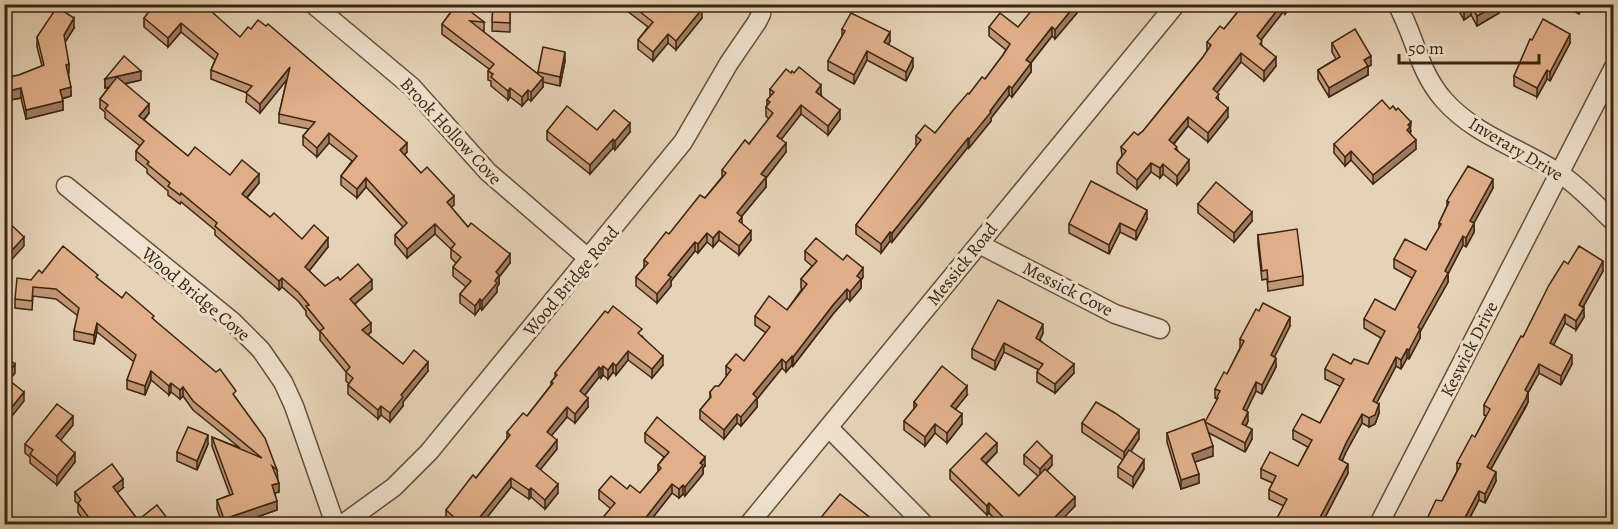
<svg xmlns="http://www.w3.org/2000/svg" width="1618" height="529" font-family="Alegreya,serif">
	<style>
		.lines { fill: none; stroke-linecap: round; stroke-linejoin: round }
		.minor-casing { stroke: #65503a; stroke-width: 21 }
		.minor { stroke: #efe2d0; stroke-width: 18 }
		.wall { fill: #c29778; stroke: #3a2510; stroke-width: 1.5 }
		.shaded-wall { fill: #9e7b61; stroke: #3a2510; stroke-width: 1.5 }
		.building { fill: #e1b08b; stroke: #3a2510; stroke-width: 1.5 }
		.labels { text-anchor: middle; stroke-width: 6; stroke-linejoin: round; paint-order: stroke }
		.street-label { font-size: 18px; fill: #3a2510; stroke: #efe2d0 }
	</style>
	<rect width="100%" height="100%" fill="#e6d3b7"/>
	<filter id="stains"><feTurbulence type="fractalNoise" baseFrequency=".00333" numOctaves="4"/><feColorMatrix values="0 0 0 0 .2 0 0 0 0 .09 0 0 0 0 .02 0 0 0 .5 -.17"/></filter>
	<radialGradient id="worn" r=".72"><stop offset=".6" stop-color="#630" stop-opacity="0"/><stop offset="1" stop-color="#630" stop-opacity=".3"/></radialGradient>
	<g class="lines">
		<defs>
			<g id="minor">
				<path d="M313,4L412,87L488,172L589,259"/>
				<path d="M1397,4C1415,36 1418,70 1443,99C1474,135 1520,148 1559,173C1579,186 1596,205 1614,222"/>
				<path d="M66,186L233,322L261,350L283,382L294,406L335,524"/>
				<path d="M979,244L1115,314L1160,329"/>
				<path d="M829,428L924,524"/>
				<path d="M343,524L394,487L429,452L683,142L729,63L757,22L761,14L762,4"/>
				<path d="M749,524L1176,4"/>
				<path d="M1379,524L1614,67"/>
			</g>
		</defs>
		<!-- minor casing -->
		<use href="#minor" class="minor-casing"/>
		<!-- minor -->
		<use href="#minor" class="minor"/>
	</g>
	<!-- wall -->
	<g class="wall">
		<path d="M415,4H429L424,11Z"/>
		<path d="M457,4L484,22V31H482L538,74V72L565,61L560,86L543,82V87L531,101L528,99L522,106L510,97L508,100L491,86V81L488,80V71L489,69L442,34V24Z"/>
		<path d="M493,4H510V32L492,31Z"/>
		<path d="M618,4H696L702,18L676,50L668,43L653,61L638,49V40L648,27Z"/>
		<path d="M1077,4V13L1055,39L1052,36L1031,63V72L1012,97L1009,95L991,118V121L969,148L968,147L892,242L890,241L881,253L856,234V225L917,146L916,145V136L935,133L969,94L985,79L1003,55L1006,50L989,36V27H1018Z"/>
		<path d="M1244,4H1293L1285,14L1283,12L1261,40L1262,46L1276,66L1264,81L1241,62L1217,92L1219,101L1228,117L1208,142L1188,126L1174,144L1189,170L1177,185L1163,174L1160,178L1151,172L1137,189L1117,173V163L1122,156L1121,147L1143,131L1203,57L1207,51V42L1224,29Z"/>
		<path d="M1455,4H1499V13L1477,26L1471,15L1464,20Z"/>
		<path d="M1560,4H1584L1579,14Z"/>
		<path d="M174,12L240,37L407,152L404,155L421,173L454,205L451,207L468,227L510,263L499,277V284L497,287V292L482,310L480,308L475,315L460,303V294L466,287L453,276V267L456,263L451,258V249L435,234L407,258L395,244V235L403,227L366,187L357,198L341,185V176L352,161L329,143L317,157L303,145V136L309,129L279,123V114L287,79L260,113L246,102L247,93L211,79V70L215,60L181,32L168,47L144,27V18Z"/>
		<path d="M74,28L65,42L71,96L62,99L63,110L26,119L21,98L4,101V78L19,75L42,66L37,47V37Z"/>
		<path d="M842,29L890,41L888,45L913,67L906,81L867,60L854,84L828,70V61L842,36Z"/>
		<path d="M1532,40L1570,43L1550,81L1547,79L1537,97L1514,86V76Z"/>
		<path d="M1332,43L1371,65L1368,67V75L1329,97L1318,79V70L1336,59L1332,52Z"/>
		<path d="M105,79L141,80L125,84L149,113L144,120L188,156L230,175L259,183L247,198L270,217L302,239L328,247L309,271L325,286L340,280L372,289L355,304L371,332L368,335L403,364L428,371L403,402V406L390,422L381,415L378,419L348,394V385L349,384L346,381V372L320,340V332L306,315V311L298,301L282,287L279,290L215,235V230L181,202L180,204L168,195V191L147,173V169L136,160V151L140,146L105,118V112L100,108V99L109,87L105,88Z"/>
		<path d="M770,89L821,94V95L840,119L828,135L801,114L781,139L786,152L766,178V187L742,216V224L751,240L739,255L719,240L713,247L707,242L698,253L695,251L671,281V286L657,303L636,286V277L644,268V260L705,198L722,177V170L749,144L769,119L766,116V107L767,105V100L770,97Z"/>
		<path d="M597,130L630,132L615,150L613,148L590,174L547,140V131Z"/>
		<path d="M1411,131L1410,134L1416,149L1373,184L1351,160L1345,166L1334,153V144Z"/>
		<path d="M1493,188L1474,223V232L1466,247L1463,245L1448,274V282L1420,332V338L1409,359L1407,358L1401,369L1396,366L1377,402L1379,413L1375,424L1369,427L1362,423L1346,452L1342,461L1348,473L1321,525H1275V522L1284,506L1269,499V490L1273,483L1261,478V469L1298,466L1308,447L1293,439V430L1320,423L1340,386L1325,379V369L1351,364H1368L1381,338L1364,328V319L1395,310L1412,278L1394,268V259L1426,250L1439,228V223L1447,206V201Z"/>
		<path d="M1198,204L1252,221L1234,242L1198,213Z"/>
		<path d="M1147,219L1136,240L1120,232L1109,254L1069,233V224Z"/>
		<path d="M1258,235L1303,276V285L1268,291L1267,279L1262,280L1258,244Z"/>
		<path d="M805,251L863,277L861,280V288L850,301L847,298L833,314L793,366L792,365L786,372L782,368L757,399V407L741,426L737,423L724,439L700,419V410L710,398V392L719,386L727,376L726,375V366L744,361L766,333L755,325V316L787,310L802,289L801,288V279L812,266L805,260Z"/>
		<path d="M1568,264L1603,271L1583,307L1584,317L1576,330L1565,323L1553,345L1572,364L1561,385L1539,373L1528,393V402L1526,407L1491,469L1496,481L1485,503L1479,500L1466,525H1423L1442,501L1457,471V463L1475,437L1486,416L1484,415V405L1523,337Z"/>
		<path d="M98,279L122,298L154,320L236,398L277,470L279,492L275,493L277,510L234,525H223L217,509V500L230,495L212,446V437L240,448L193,410L183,396L180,399L171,392L169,395L151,380L145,395L127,389V380L134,362L97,332L94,344L74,340V331L78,316L56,299L33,296L32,310L15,308V299L31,280Z"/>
		<path d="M1290,326L1274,357L1276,367L1262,394L1256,391L1246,411L1248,421L1246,426L1252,439L1245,452L1209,433L1213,456L1195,462L1199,483L1181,489L1167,442V433L1205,423L1217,400V399L1215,398V389L1227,374L1240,348V339Z"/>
		<path d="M1043,333L1040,340L1074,373L1055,393L1037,382V372L1039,370L1004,352L995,370L972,358V349Z"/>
		<path d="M642,336L663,365L652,378L628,360L616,375L613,372L608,379L603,375L601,378L599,377L585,395L588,407L575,423L567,417L551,436L557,449L540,470L558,493L545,509L531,497L529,499L511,487L484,521L489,525H452L446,519V510L476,478L507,439V432L527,416L551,385V382L555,377V373Z"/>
		<path d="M967,395L955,409L962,424L947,443L935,433L925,446L904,430V421L914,409V402Z"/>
		<path d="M1082,423L1139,439L1131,451L1144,469L1133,487L1118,477V467L1123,460L1082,432Z"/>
		<path d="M73,425L60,440L75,462L57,485L30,463V457L25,453V444Z"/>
		<path d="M645,433L705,466L703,468V474L685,496L683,494L679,498L672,493L647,525H600V521L611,509L599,499V490L627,489L640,493L658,472V465L664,457L645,442Z"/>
		<path d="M208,444L197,470L177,461V452Z"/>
		<path d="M997,452L986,464L1019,496L1038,476L1024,464V455L1052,465L1047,471L1075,506L1059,522L1062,525H1001L989,513L987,515L950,479V470Z"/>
		<path d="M123,488L117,493L138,520L167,525H87L78,512V504L75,501V492Z"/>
	</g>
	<!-- shaded-wall -->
	<g class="shaded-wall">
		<path d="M424,4H429L424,11Z"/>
		<path d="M1076,4L1077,13L1055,39V30Z"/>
		<path d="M1282,4H1283V12L1257,45V36Z"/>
		<path d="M1285,4H1293L1285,14Z"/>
		<path d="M1499,4V13L1477,26V16Z"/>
		<path d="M1580,4H1584L1579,14V5Z"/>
		<path d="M1471,6V15L1464,20V10Z"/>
		<path d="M702,9V18L676,50V41Z"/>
		<path d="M74,18V28L64,44V35Z"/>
		<path d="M181,23V32L168,47V38Z"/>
		<path d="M1052,27V36L1026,69V60Z"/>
		<path d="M890,32V41L884,52V42Z"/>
		<path d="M668,34V43L653,61V52Z"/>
		<path d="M1570,34V43L1550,81V72Z"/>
		<path d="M867,51V60L854,84V75Z"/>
		<path d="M565,52V61L560,86V77Z"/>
		<path d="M1241,53V62L1213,98V89Z"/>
		<path d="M1371,56V65L1368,67V75L1329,97V88L1364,60Z"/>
		<path d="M1276,57V66L1264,81V71Z"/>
		<path d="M913,58V67L906,81V72Z"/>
		<path d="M1031,63V72L1012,97V88Z"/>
		<path d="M69,64V73L66,74V65Z"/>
		<path d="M290,67V76L260,113V104Z"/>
		<path d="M1547,70V79L1537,97V88Z"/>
		<path d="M141,71V80L105,88V79Z"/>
		<path d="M543,78V87L531,101V92Z"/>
		<path d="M821,85V94L816,101V92Z"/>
		<path d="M1009,86V95L991,118V121L969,148V139Z"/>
		<path d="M71,87V96L60,99V90Z"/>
		<path d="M21,88V98L4,101V92Z"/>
		<path d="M510,88V97L508,100V91Z"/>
		<path d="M528,90V99L522,106V97Z"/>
		<path d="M63,101V110L26,119V110Z"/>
		<path d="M149,104V113L139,125V116Z"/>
		<path d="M801,105V114L777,145V136Z"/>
		<path d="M1228,108V117L1208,142V133Z"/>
		<path d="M840,110V119L828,135V126Z"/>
		<path d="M1188,117V126L1169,149V140Z"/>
		<path d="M1411,122L1410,136L1407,139L1408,125Z"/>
		<path d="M630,123V132L615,150V141Z"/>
		<path d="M329,133V143L317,157V148Z"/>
		<path d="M968,138V147L892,242V233Z"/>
		<path d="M613,139V148L590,174V165Z"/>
		<path d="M1416,140V149L1373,184V175Z"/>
		<path d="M407,143V152L400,160V150Z"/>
		<path d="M786,143V152L766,178V187L737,222V213L761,174Z"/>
		<path d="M1351,151V160L1345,166V157Z"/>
		<path d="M1189,160V170L1177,185V176Z"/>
		<path d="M1151,163V172L1137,189V180Z"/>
		<path d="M1163,164V174L1160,178V168Z"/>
		<path d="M259,174V183L242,203V194Z"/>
		<path d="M366,178V187L357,198V189Z"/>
		<path d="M1493,179V188L1470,230V221Z"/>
		<path d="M454,196V205L447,211V202Z"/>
		<path d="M1147,210V219L1136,240V231Z"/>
		<path d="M1252,212V221L1234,242V233Z"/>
		<path d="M1120,223V232L1109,254V245Z"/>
		<path d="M1474,223V232L1466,247V238Z"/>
		<path d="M435,224V234L407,258V249Z"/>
		<path d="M719,231V240L713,247V238Z"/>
		<path d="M751,231V240L739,255V246Z"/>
		<path d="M890,232V241L881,253V244Z"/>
		<path d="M707,233V242L698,253V244Z"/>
		<path d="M1463,236V245L1448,274V282L1420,332V338L1409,359V350L1418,327L1445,271Z"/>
		<path d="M24,237V246L4,268V259Z"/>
		<path d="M328,238V247L305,276V267Z"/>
		<path d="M695,242V251L671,281V286L657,303V294L668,275Z"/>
		<path d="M510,254V263L499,277V284L497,287V292L482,310V301L496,272Z"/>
		<path d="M1603,261V271L1579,314V305Z"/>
		<path d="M863,268V277L861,280V288L850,301V292L857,276Z"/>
		<path d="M282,278V287L279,290V281Z"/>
		<path d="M372,280V289L350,308V299Z"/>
		<path d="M847,289V298L833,314L793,366V357L833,305Z"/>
		<path d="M480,299V308L475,315V306Z"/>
		<path d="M1584,308V317L1576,330V321Z"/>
		<path d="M1565,314V323L1550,352V343Z"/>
		<path d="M1290,317V326L1271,364V355Z"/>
		<path d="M97,323V332L94,344V335Z"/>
		<path d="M371,323V332L362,339V330Z"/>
		<path d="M1043,324V333L1036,347V338Z"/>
		<path d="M1004,343V352L995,370V361Z"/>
		<path d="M1407,349V358L1401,369V360Z"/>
		<path d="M628,351V360L616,375V366Z"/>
		<path d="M1572,355V364L1561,385V376Z"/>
		<path d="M663,356V365L652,378V369Z"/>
		<path d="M792,356V365L786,372V363Z"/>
		<path d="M1396,357V366L1373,410V401Z"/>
		<path d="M1276,358V367L1262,394V385Z"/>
		<path d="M782,359V368L757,399V407L741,426V417L753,394Z"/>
		<path d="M428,362V371L403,402V406L390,422V413L401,395Z"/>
		<path d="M613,363V372L608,379V370Z"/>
		<path d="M15,364V373L5,386V377Z"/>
		<path d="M1074,364V373L1055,393V384Z"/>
		<path d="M1539,364V373L1528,393V402L1487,476V467L1525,390Z"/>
		<path d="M603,366V375L601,378V369Z"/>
		<path d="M599,367V377L580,401V391Z"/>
		<path d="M151,371V380L145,395V386Z"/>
		<path d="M1256,382V391L1243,418V409Z"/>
		<path d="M171,383V392L169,395V386Z"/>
		<path d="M967,386V395L951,415V406Z"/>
		<path d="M183,387V396L180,399V390Z"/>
		<path d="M24,392V401L4,426V417Z"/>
		<path d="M588,398V407L575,423V414Z"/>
		<path d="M1379,404V413L1375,424L1369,427V418Z"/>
		<path d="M381,406V415L378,419V410Z"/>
		<path d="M567,407V417L547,441V432Z"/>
		<path d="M1248,412V421L1242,433V424Z"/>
		<path d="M737,414V423L724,439V430Z"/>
		<path d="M962,414V424L947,443V433Z"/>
		<path d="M1362,414V423L1346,452L1339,468V459L1346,443Z"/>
		<path d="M73,416V425L56,446V436Z"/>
		<path d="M935,424V433L925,446V437Z"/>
		<path d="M1252,429V439L1245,452V443Z"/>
		<path d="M1139,430V439L1124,461V452Z"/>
		<path d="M208,435V444L197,470V461Z"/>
		<path d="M557,440V449L536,475V466Z"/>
		<path d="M997,443V452L981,468V459Z"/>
		<path d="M1213,446V456L1192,463V454Z"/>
		<path d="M75,453V462L57,485V476Z"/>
		<path d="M1052,456V465L1040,478V469Z"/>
		<path d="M705,457V466L703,468V474L685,496V487Z"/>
		<path d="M1144,460V469L1133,487V477Z"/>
		<path d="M1348,464V473L1321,525H1316Z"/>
		<path d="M1496,472V481L1485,503V494Z"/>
		<path d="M1199,474V483L1181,489V480Z"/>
		<path d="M511,478V487L481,525L480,517Z"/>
		<path d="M123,479V488L113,496V487Z"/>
		<path d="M279,483V492L272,494V485Z"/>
		<path d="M558,484V493L545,509V500Z"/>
		<path d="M672,484V493L647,525H640Z"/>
		<path d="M683,485V494L679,498V489Z"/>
		<path d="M531,488V497L529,499V490Z"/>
		<path d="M1479,491V500L1466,525H1461Z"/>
		<path d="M1075,497V506L1057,525L1054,518Z"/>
		<path d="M277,501V510L234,525H224V519Z"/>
		<path d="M989,503V513L987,515V506Z"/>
		<path d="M96,519V525H92V522Z"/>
	</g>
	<!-- building -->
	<g class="building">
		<path d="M155,4H165L174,12L180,4H203L240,37L248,27L251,29L258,20L266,26L268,24L407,143L400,150L421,173L427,167L454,196L447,202L468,227L471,223L510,254L496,272L499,275L495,281L497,283L482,301L480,299L475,306L460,294L471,281L453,267L461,257L451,249L455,244L435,224L407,249L395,235L407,223L366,178L357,189L341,176L357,156L329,133L317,148L303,136L315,122L279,114L290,67L260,104L246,93L252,86L211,70L218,54L181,23L168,38L144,18Z"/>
		<path d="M457,4H461L484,22L470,21L543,78L531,92L528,90L522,97L510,88L508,91L491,77L493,74L488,71L494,64L442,24Z"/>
		<path d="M493,4H510V23L492,22Z"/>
		<path d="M630,4H696L702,9L676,41L668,34L653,52L638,40L653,22Z"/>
		<path d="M1037,4H1076L1055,30L1052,27L1026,60L1031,63L1012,88L1009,86L990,111L991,112L969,139L968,138L892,233L890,232L881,244L856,225L921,140L916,136L925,125L935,133L955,108L968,93L969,94L982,77L985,79L1003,55L1010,44L989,27L1000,13L1018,27Z"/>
		<path d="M1244,4H1282L1257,36L1262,41L1260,44L1276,57L1264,71L1241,53L1213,89L1219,94L1216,98L1228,108L1208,133L1188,117L1169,140L1177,147L1175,149L1189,160L1177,176L1163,164L1160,168L1151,163L1137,180L1117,163L1126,151L1121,147L1134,132L1138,135L1143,131L1203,57L1211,45L1207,42L1220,26L1224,29Z"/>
		<path d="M1461,4H1498L1477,16L1471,6L1464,10Z"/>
		<path d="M57,7L74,18L64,35L69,64L66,65L71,87L60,90L63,101L26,110L21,88L4,92V78L19,75L44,65L37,37Z"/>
		<path d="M851,13L890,32L884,42L913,58L906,72L867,51L854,75L828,61L845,31L842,29Z"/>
		<path d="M1543,19L1570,34L1550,72L1547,70L1537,88L1514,76L1530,39L1532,40Z"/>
		<path d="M1355,29L1371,56L1364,60L1368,66L1329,88L1318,70L1340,57L1332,43Z"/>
		<path d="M543,47L565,52L560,77L538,72Z"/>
		<path d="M124,56L141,71L105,79Z"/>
		<path d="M799,67L821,85L816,92L840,110L828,126L801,105L777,136L786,143L761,174L766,177L737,213L742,217L739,221L751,231L739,246L719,231L713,238L707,233L698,244L695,242L668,275L671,277L657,294L636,277L648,263L644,260L666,232L669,234L700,195L705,198L726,173L722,170L745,140L749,144L773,113L766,107L770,102L767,100L774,92L770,89L786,69L791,73L792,71L794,73Z"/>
		<path d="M117,77L149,104L139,116L188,156L195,147L230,175L242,160L259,174L242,194L270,217L274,213L302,239L314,225L328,238L305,267L325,286L338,277L340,280L358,264L372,280L350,299L371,323L362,330L403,364L414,350L428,362L401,395L403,397L390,413L381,406L378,410L348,385L353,378L346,372L350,367L320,331L324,328L306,306L309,305L298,292L282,278L279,281L215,226L217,223L181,193L180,195L168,186L170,183L147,164L149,162L136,151L144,141L105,109L108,105L100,99Z"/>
		<path d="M1382,100L1390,109L1393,106L1396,110L1398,108L1411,122L1408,125L1410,127L1407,130L1416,140L1373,175L1351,151L1345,157L1334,144Z"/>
		<path d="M567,106L597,130L614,110L630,123L615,141L613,139L590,165L547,131Z"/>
		<path d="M1468,166L1493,179L1470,221L1474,223L1466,238L1463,236L1445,271L1448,273L1418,327L1420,329L1409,350L1407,349L1401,360L1396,357L1373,401L1379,404L1375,415L1369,418L1362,414L1346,443L1339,459L1348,464L1316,525H1279L1275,522L1287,499L1269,490L1276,476L1261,469L1270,452L1298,466L1312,440L1293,430L1302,414L1320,423L1344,379L1325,369L1333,354L1351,364L1354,359L1368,364L1385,331L1364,319L1375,299L1395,310L1416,271L1394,259L1405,239L1426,250L1441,224L1439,223L1449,202L1447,201L1449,197Z"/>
		<path d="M1091,181L1147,210L1136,231L1120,223L1109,245L1069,224Z"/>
		<path d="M1216,182L1252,212L1234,233L1198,204Z"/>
		<path d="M4,218L24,237L4,259Z"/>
		<path d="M1297,229L1303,276L1268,282L1267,270L1262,271L1258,235Z"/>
		<path d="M816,238L843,260L847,255L863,268L857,276L861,279L850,292L847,289L833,305L793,357L792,356L786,363L782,359L753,394L757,398L741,417L737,414L724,430L700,410L711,397L710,392L715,386H719L731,370L726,366L736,354L744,361L770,327L755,316L769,296L787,310L807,284L801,279L817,261L805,251Z"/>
		<path d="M63,246L98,275L96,277L122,298L126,292L154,316L152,318L216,372L220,369L236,391L233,394L265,438L277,470L272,466L279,483L272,485L277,501L224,519L217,500L233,494L212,437L262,458L193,401L183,387L180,390L171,383L169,386L151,371L145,386L127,380L136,355L97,323L94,335L74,331L79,308L56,289L33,287L32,301L15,299L17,278L31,280L39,270L42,273Z"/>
		<path d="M1579,246L1603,261L1579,305L1584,308L1576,321L1565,314L1550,343L1572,355L1561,376L1539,364L1525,390L1528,392L1526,398L1487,467L1496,472L1485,494L1479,491L1461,525H1424L1436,500L1442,501L1461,464L1457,463L1472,435L1475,437L1490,409L1484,405L1521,336L1523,337L1549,285L1564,261L1568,264Z"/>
		<path d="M998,300L1043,324L1036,338L1074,364L1055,384L1037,372L1043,364L1004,343L995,361L972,349Z"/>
		<path d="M1263,303L1290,317L1271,355L1276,358L1262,385L1256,382L1243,409L1248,412L1242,424L1252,429L1245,443L1205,422L1218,398L1217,397L1220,391L1215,389L1224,372L1227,374L1244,341L1240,339L1256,309L1259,311Z"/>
		<path d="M613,306L642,329L638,333L663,356L652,369L628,351L616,366L613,363L608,370L603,366L601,369L599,367L580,391L588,398L575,414L567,407L547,432L557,440L536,466L558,484L545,500L531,488L529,490L511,478L480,517L489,525H463L446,510L473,475L476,478L510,435L507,432L523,413L527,416L553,383L551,382L557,375L555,373L605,311L608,313Z"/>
		<path d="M4,355L15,364L5,377L24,392L4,417Z"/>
		<path d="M942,366L967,386L951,406L962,414L947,433L935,424L925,437L904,421L917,405L914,402Z"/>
		<path d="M1096,402L1115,413L1139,430L1124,452L1082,423Z"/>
		<path d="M57,404L73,416L56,436L75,453L57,476L30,454L33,450L25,444Z"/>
		<path d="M657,417L705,457L700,463L703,465L685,487L683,485L679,489L672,484L640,525H604L600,521L615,503L599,490L611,476L627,489L630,485L640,493L661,468L658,465L669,452L645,433Z"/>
		<path d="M1204,419L1213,446L1192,454L1199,474L1181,480L1167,433Z"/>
		<path d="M188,427L208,435L197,461L177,452Z"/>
		<path d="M986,433L997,443L981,459L1019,496L1045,469L1075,497L1054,518L1062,525H1011L989,503L987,506L950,470Z"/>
		<path d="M1037,441L1052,456L1040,469L1024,455Z"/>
		<path d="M1129,450L1144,460L1133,477L1118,467Z"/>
		<path d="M112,464L123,479L113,487L138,520L157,505L170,522L167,525H100L96,519L92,522L78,503L81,500L75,492Z"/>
		<path d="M840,494L872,519L868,525H815Z"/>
	</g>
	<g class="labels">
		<!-- street labels -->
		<g class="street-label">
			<text transform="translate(451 131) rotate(47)" y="6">Brook Hollow Cove</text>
			<text transform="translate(1516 149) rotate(31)" y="6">Inverary Drive</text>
			<text transform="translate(962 264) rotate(-51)" y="6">Messick Road</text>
			<text transform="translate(571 281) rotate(-50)" y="6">Wood Bridge Road</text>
			<text transform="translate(1068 289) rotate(27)" y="6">Messick Cove</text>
			<text transform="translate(196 294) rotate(40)" y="6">Wood Bridge Cove</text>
			<text transform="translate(1469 349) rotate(-63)" y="6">Keswick Drive</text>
		</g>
	</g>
	<!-- margin -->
	<rect width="1618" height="529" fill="none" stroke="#e6d3b7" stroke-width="24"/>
	<rect x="6" y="6" width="1606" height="517" fill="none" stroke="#3a2510" stroke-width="3"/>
	<rect x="12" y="12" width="1594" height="505" fill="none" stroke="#3a2510" stroke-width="1.5"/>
	<!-- scale -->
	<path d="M1399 54v9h140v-9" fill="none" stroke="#3a2510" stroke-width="3"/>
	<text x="1408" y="54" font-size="18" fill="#3a2510" stroke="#efe2d0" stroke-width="4.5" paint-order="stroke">50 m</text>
	<rect width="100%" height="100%" filter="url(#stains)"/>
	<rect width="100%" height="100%" fill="url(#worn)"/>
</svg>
